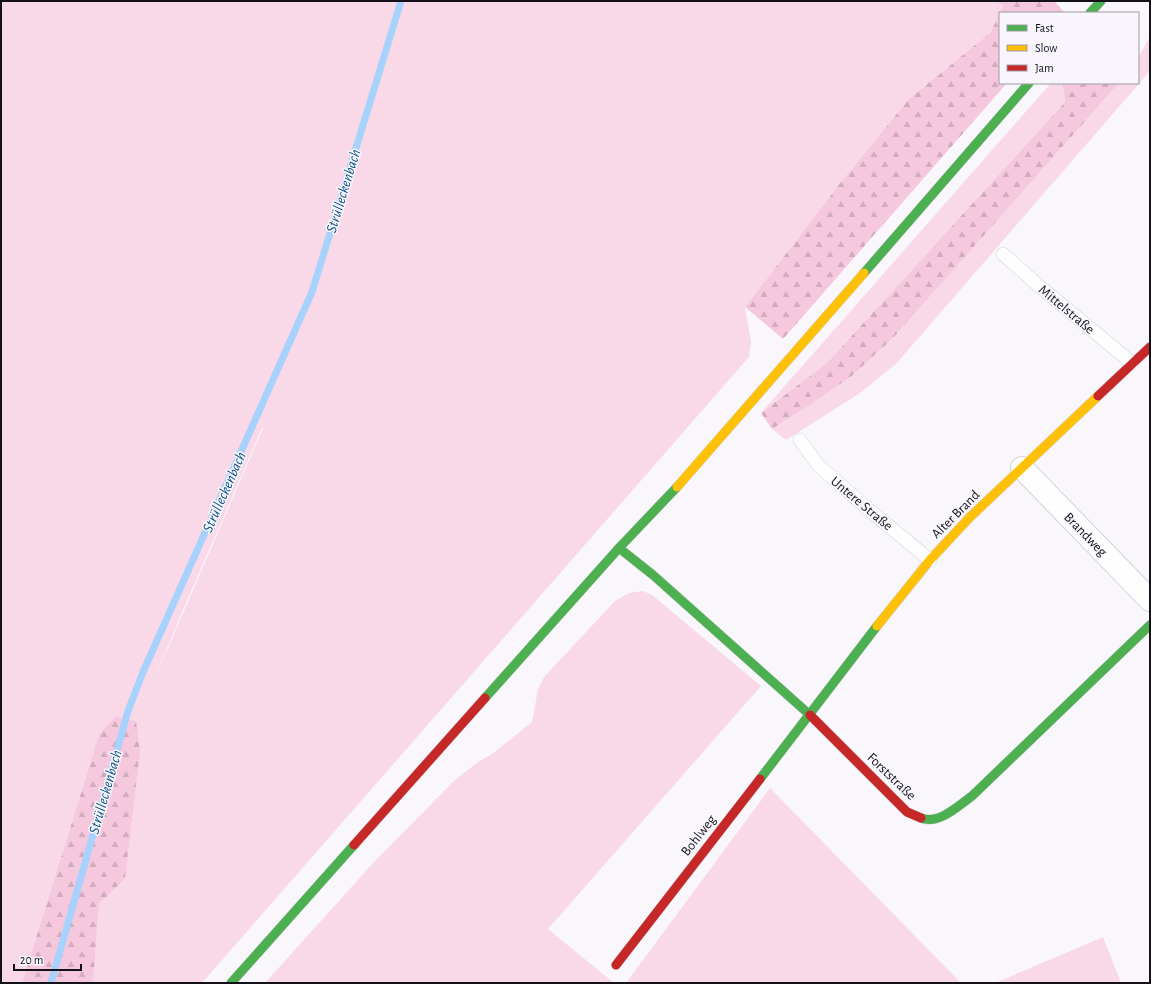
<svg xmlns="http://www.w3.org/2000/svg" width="1151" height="984" font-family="'Alegreya Sans',sans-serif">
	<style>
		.green { fill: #f9d9e8; fill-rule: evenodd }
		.forest { fill: url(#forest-firs) }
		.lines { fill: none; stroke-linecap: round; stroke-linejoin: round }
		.stream { stroke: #a7d2fc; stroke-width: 7 }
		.lane-casing { stroke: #d4d2d9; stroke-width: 14 }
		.street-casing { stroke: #d4d2d9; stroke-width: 24 }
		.fast-casing { stroke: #d4d2d9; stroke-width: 10 }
		.slow-casing { stroke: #d4d2d9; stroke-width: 10 }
		.jam-casing { stroke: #d4d2d9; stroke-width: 10 }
		.lane { stroke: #fefefe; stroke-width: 13 }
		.street { stroke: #fefefe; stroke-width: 22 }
		.fast { stroke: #4caf50; stroke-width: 9 }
		.slow { stroke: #ffc107; stroke-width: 9 }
		.jam { stroke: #c62828; stroke-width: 9 }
		.labels { text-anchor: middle; stroke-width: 3; stroke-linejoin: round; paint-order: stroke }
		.street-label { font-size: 14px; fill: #14111b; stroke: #f8f6fc }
		.water-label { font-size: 15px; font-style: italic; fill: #0a5186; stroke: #f8f6fc }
	</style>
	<defs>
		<pattern id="forest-firs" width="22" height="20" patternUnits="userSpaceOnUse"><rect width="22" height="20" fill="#f6c8de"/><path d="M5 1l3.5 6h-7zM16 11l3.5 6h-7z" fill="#d2abbe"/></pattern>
	</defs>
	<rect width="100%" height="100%" fill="#f9f7fb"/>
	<!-- green -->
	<g class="green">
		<path d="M1,1H993L1003,5L991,32L909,99L841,182L745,307L751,342L749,357L202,983H93L99,904L125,879L99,735L22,983H1ZM262,428H263L154,680L180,617Z"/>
		<path d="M1150,36V71L896,364L860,393L786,440L772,429L810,405L853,375L894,337L1119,83H1138V58Z"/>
		<path d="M1051,83H1063L1065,102L827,363L761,413Z"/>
		<path d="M643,591L652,595L761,686L548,929L614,983H265L374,862L455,780L478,762L492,754L532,722L538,689L544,677L615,601L629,593Z"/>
		<path d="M770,788L961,983H626Z"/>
		<path d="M1103,937L1121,983H995Z"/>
	</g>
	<!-- forest -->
	<g class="forest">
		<path d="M993,1H1054L1065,13H1000V83H1007L783,339L745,307L841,182L909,99L991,32L1003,5Z"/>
		<path d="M1063,83H1119L894,337L853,375L810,405L772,429L761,413L827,363L1065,102Z"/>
		<path d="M115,717L136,721L140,751L125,879L99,904L93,983H22L99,735Z"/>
	</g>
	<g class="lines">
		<!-- stream -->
		<path class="stream" d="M51,983L128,711L143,672L312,292L401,1"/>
		<defs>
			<g id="lane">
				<path d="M1003,254L1039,286L1132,363"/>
				<path d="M800,440L818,465L868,509L930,560"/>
			</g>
			<path id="street" d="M1022,468L1150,600"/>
			<g id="fast">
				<path d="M1090,13L1101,1"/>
				<path d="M864,273L1029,83"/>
				<path d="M619,548L653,575L810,715"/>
				<path d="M485,698L619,548L677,487"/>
				<path d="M760,779L877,626"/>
				<path d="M921,818C939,825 958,806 972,796L1150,625"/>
				<path d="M231,983L354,845"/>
			</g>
			<g id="slow">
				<path d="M677,487L864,273"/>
				<path d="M877,626L930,560L969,518L1098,396"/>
			</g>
			<g id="jam">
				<path d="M1098,396L1150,347"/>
				<path d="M810,715L907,812L921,818"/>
				<path d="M354,845L485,698"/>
				<path d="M616,965L760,779"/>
			</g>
		</defs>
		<!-- lane casing -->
		<use href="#lane" class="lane-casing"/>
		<!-- street casing -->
		<use href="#street" class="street-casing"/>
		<!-- fast casing -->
		<use href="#fast" class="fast-casing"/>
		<!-- slow casing -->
		<use href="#slow" class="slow-casing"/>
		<!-- jam casing -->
		<use href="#jam" class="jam-casing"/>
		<!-- lane -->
		<use href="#lane" class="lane"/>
		<!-- street -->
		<use href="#street" class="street"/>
		<!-- fast -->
		<use href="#fast" class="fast"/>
		<!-- slow -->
		<use href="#slow" class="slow"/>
		<!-- jam -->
		<use href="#jam" class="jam"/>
	</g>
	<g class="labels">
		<!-- street labels -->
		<g class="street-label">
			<text transform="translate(1067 309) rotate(40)" y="5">Mittelstraße</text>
			<text transform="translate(862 503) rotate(40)" y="5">Untere Straße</text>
			<text transform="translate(955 514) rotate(-45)" y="5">Alter Brand</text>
			<text transform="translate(1086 534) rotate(46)" y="5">Brandweg</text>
			<text transform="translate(892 776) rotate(44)" y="5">Forststraße</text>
			<text transform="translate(698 835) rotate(-52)" y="5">Bohlweg</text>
		</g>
		<!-- water labels -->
		<g class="water-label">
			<text transform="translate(343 191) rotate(-73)" y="5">Strülleckenbach</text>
			<text transform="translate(224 492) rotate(-66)" y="5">Strülleckenbach</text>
			<text transform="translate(105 792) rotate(-74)" y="5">Strülleckenbach</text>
		</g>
	</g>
	<!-- border -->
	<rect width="1151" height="984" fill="none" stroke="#14111b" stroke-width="4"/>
	<!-- legend -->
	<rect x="999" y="12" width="140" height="72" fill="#f8f6fc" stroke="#9d9aa2"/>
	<rect x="1007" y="25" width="20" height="6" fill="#4caf50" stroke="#9d9aa2"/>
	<text x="1035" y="32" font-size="12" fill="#14111b">Fast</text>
	<rect x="1007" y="45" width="20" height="6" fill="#ffc107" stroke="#9d9aa2"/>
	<text x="1035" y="52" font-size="12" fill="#14111b">Slow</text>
	<rect x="1007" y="65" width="20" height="6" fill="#c62828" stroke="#9d9aa2"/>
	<text x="1035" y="72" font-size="12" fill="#14111b">Jam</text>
	<!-- scale -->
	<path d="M14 964v6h67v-6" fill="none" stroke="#14111b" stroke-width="2"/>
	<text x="20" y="964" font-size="12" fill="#14111b" stroke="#f8f6fc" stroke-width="3" paint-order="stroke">20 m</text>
</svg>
